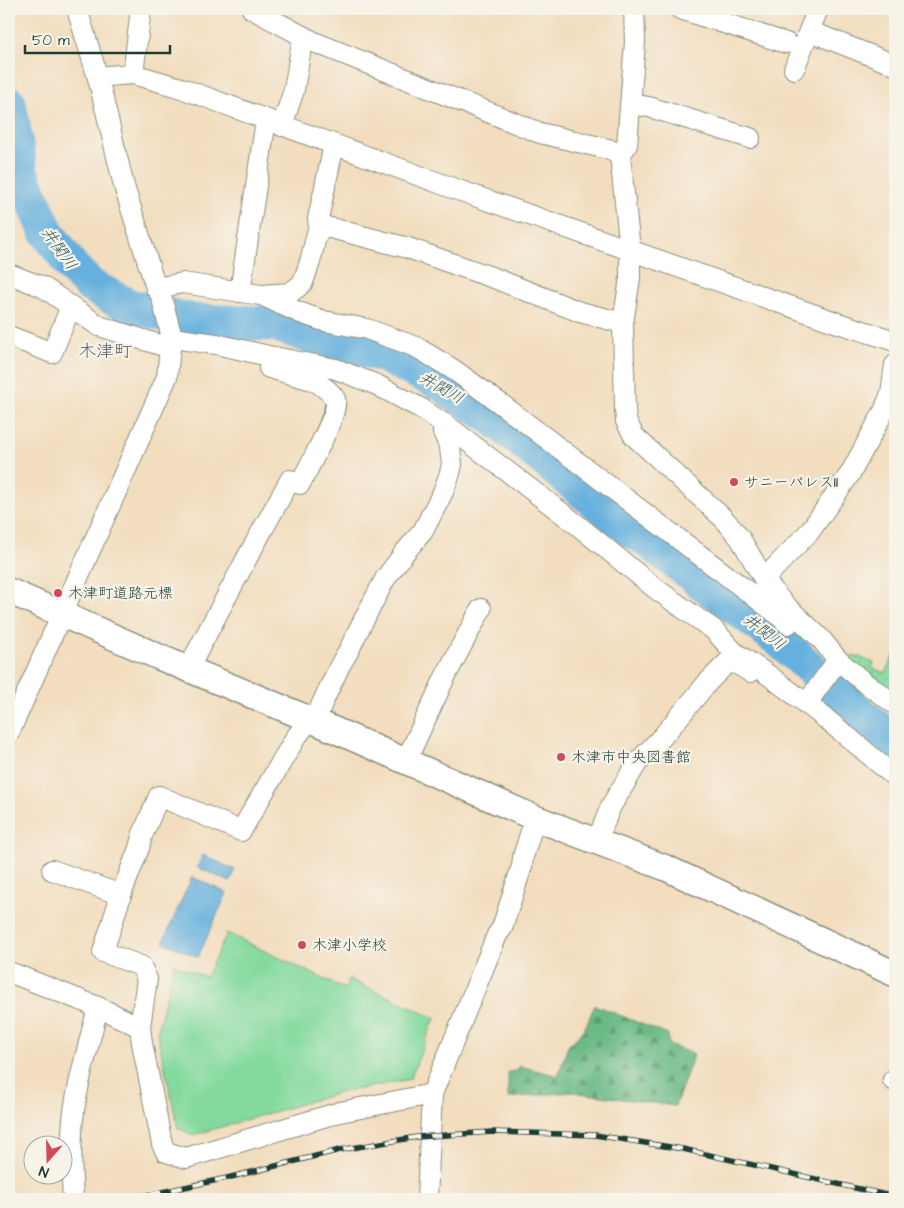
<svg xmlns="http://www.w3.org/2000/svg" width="904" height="1208" font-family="'Architects Daughter','Klee One',sans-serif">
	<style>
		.grass { fill: url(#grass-dots); stroke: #528c69 }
		.forest { fill: url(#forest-firs); stroke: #457c5c }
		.pitch { fill: #84da9e; stroke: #528c69 }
		.water { fill: #65b0de; stroke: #427689 }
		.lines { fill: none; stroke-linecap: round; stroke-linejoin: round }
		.river { stroke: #65b0de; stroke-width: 35 }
		.minor-casing { stroke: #888d79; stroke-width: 22 }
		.tertiary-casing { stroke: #888d79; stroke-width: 28 }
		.minor { stroke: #fff; stroke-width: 20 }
		.tertiary { stroke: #fff; stroke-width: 25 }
		.rail-casing { stroke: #1f3d34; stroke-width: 5.5 }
		.rail { stroke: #f7f3e8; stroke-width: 4; stroke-dasharray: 11; stroke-linecap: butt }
		.poi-dot { fill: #d1495b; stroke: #f7f3e8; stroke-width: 2 }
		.labels { text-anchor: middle; stroke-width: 4.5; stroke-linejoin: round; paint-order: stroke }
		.poi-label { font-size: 15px; fill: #1f3d34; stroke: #f7f3e8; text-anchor: start }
		.water-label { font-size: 16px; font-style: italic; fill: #305a5e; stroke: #f7f3e8 }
		.quarter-label { font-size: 18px; fill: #585c65; stroke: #f7f3e8 }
	</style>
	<defs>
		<pattern id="grass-dots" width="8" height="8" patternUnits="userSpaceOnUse" patternTransform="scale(1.25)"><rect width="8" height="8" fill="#84da9e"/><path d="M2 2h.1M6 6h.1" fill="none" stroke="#6bb282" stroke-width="1.8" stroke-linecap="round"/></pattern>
		<pattern id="forest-firs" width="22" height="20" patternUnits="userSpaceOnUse" patternTransform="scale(1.25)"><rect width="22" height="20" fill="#6bba85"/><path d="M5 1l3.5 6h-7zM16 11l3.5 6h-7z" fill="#57986e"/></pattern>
	</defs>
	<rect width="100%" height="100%" fill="#f7f3e8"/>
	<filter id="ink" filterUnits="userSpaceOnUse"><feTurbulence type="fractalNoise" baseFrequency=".02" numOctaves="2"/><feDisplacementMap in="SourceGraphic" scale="10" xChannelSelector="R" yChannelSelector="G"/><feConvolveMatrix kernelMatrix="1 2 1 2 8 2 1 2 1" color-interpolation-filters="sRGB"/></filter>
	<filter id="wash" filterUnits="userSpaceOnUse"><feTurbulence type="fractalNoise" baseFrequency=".0096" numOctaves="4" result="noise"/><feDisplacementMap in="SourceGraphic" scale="20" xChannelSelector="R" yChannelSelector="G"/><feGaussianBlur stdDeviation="1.12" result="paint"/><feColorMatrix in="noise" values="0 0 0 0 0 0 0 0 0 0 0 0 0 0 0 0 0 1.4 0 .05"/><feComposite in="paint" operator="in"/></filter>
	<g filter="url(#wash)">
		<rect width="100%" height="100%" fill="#f2ddbe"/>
		<!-- grass -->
		<path class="grass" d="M854,655L874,663L872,668L886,673L894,655L895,656V698L847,660Z"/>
		<!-- forest -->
		<path class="forest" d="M595,1005L668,1035L669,1045L694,1054L675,1106L572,1092L508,1098V1072L516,1071L520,1066L558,1076L568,1046L584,1030Z"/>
		<!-- pitch -->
		<path class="pitch" d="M227,933L345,989L349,979L435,1018L410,1079L339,1093L193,1135L178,1128L157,1033L174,964L206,977Z"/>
		<!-- water -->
		<g class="water">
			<path d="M203,855L235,870L230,882L197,867Z"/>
			<path d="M192,877L227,893L198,957L163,942Z"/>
		</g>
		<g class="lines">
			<!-- river -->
			<path class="river" d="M9,103L21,173L47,232L73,268L91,286L129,306L194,321L275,324L303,334L380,354L444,385L450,391L489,415L630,530L643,537L697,579L779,640L866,718L895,742"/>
		</g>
	</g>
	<g filter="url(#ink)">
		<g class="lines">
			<defs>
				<g id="minor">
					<path d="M252,9L314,42L540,133L608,149L620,155"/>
					<path d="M634,9L635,42L627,145L620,155L630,250V278L623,323L625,409L626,421L634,436L724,519L740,538L764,579L782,602L821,639L838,660L866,684L895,704"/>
					<path d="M680,9L786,43"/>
					<path d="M818,9L809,31L895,65"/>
					<path d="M794,69L809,31"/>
					<path d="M133,74L141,9"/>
					<path d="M98,78L107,76L133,74L181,88L458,190L838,323L895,341"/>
					<path d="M631,104L649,107L750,138"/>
					<path d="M282,126L294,90L303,36"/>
					<path d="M319,225L318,219L334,145"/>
					<path d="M9,274L43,287L99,326L170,348"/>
					<path d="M156,288L183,283L261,295L290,293L299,286L303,282L310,262L319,225L408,248L494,278L580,312L623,323"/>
					<path d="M240,292L266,120"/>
					<path d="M261,295L298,312L324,321L367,329L416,347L454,370L501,404L776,613L788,624"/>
					<path d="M9,336L52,353L71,306"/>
					<path d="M172,338L216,344L269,356L336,369L377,385L422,409L453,430L575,523L656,589L714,630L734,652L767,674L820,714L860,747L895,777"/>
					<path d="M764,579L810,531L850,474L884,411L891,393L895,365"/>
					<path d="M188,669L247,558L290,480L300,484C307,470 340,411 335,399C331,391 322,386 315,381L269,368"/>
					<path d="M806,704L838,660"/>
					<path d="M310,720L296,737L241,831L159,796L142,836L139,848L121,895L103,952L141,966L147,979L140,1027L142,1043L162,1144L166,1152L186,1158L340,1112L432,1094"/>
					<path d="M314,721L340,665L348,652L359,629L385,579L405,552L423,531L443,492L450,473L452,464L450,448L443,432L444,423"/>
					<path d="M9,733L167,377L170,348L172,338L161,295L156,288L124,186L98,78L77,9"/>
					<path d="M406,761L445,677L481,609"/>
					<path d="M597,841L611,806L637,763L663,736L708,682L728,662L739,665L750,672"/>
					<path d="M52,870L121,895"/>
					<path d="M9,972L98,1007L140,1027"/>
					<path d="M893,1080H895"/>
					<path d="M73,1199C71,1170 70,1140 74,1111C79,1076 90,1041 98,1007"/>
					<path d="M427,1199L432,1094L497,935L502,928L522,866L523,857L535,818"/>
				</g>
				<path id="tertiary" d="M9,591L159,657L314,721L535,818L666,868L895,974"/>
			</defs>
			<!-- minor casing -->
			<use href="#minor" class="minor-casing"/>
			<!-- tertiary casing -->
			<use href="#tertiary" class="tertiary-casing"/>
			<!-- minor -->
			<use href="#minor" class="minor"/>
			<!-- tertiary -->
			<use href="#tertiary" class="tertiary"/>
			<defs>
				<path id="rail" d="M129,1199L227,1178L340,1150L417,1137L492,1132L595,1135L683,1149L895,1197"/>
			</defs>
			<!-- rail casing -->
			<use href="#rail" class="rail-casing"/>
			<!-- rail -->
			<use href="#rail" class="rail"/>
		</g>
	</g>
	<!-- markers -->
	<g class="poi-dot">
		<circle cx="734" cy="482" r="5"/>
		<circle cx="58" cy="593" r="5"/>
		<circle cx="561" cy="757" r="5"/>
		<circle cx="302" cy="945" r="5"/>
	</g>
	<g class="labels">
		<!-- poi labels -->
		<g class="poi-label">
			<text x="744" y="487">サニーパレスII</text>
			<text x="68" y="598">木津町道路元標</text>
			<text x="571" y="762">木津市中央図書館</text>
			<text x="312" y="950">木津小学校</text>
		</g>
		<!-- water labels -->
		<g class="water-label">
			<text transform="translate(60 248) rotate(55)" y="6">井関川</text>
			<text transform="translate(442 387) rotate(30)" y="6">井関川</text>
			<text transform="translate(765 631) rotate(38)" y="6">井関川</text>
		</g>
		<!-- quarter labels -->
		<g class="quarter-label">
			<text x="105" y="357">木津町</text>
		</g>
	</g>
	<!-- margin -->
	<rect width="904" height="1208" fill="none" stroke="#f7f3e8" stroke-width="30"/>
	<!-- north arrow -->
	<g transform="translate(48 1160) rotate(200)"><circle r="24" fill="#f7f3e8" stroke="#a1aaa0"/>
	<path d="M0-4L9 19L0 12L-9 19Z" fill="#d1495b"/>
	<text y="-8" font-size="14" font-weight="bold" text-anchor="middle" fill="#1f3d34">N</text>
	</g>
	<!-- scale -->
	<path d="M25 45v8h145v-8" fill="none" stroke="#1f3d34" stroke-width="2.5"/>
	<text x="32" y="45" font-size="15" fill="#1f3d34" stroke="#f7f3e8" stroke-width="4" paint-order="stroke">50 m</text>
</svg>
